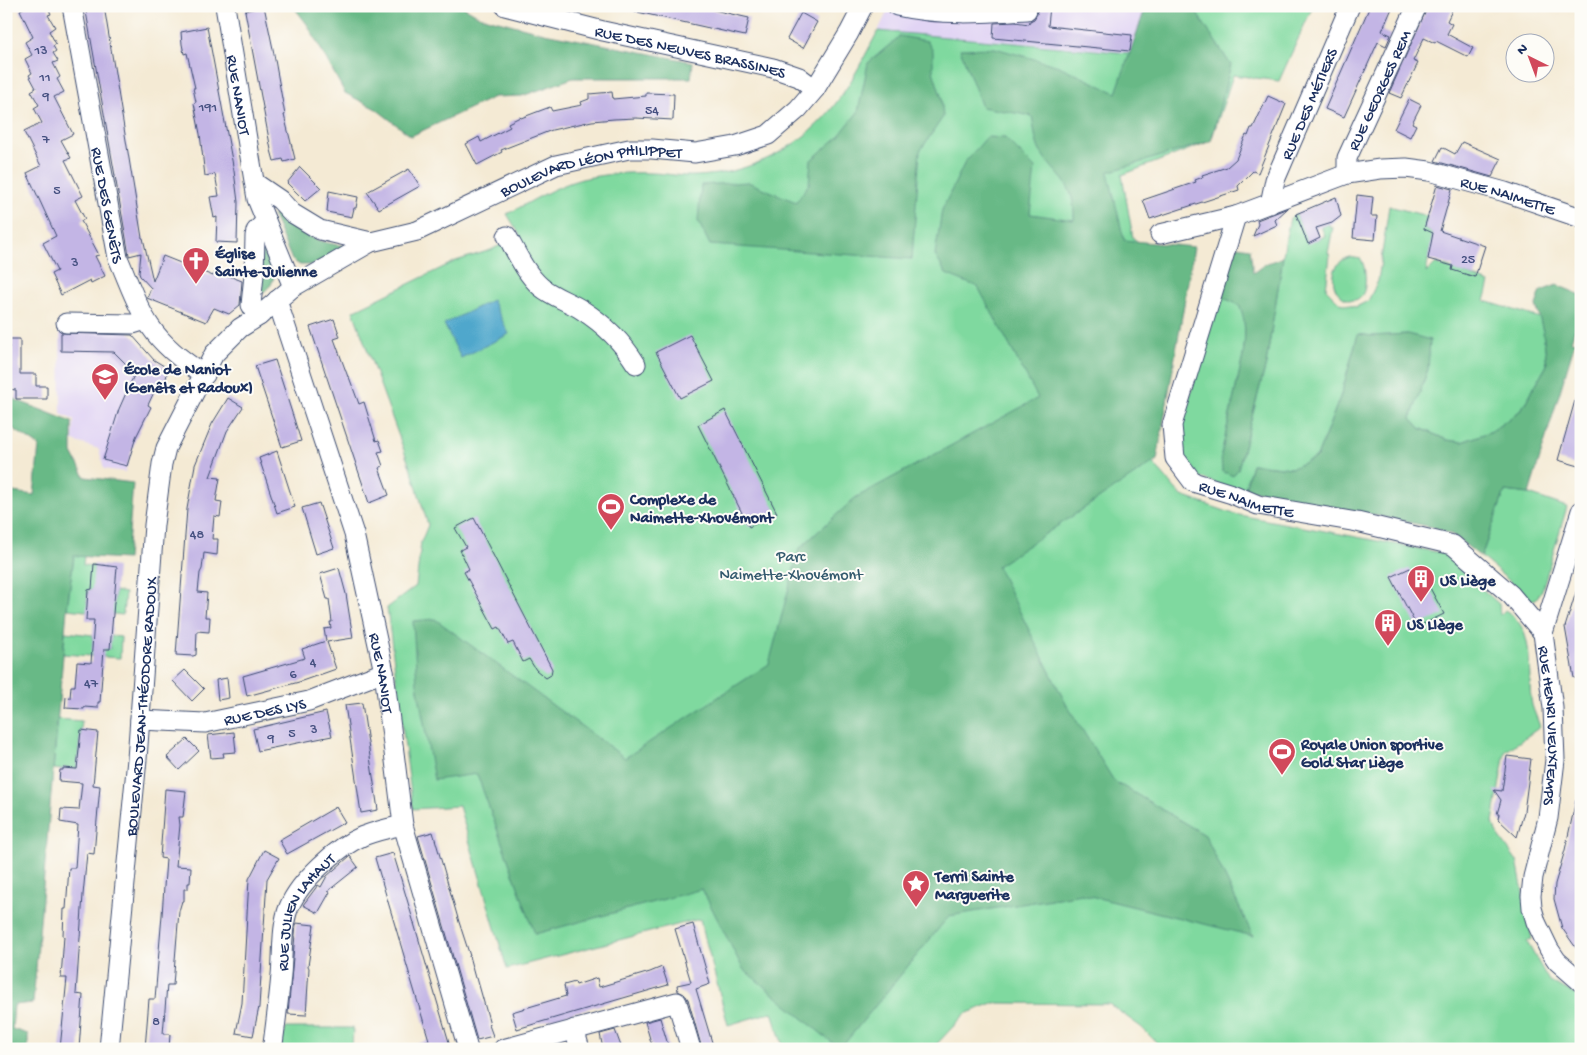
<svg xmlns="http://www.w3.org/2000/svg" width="1587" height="1055" font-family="'Gochi Hand',sans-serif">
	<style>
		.built { fill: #e1d4f4 }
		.green { fill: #7fd99f; stroke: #4d847e }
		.forest { fill: #67b986; stroke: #417472 }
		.water { fill: #4fa7cc; stroke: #356b95 }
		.building { fill: #c3b5e5 }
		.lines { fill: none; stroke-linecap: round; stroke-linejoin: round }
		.minor-casing { stroke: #3c4b70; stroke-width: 21 }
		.minor { stroke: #fff; stroke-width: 19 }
		.labels { text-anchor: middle; stroke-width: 4; stroke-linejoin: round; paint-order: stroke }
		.number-label { font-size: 14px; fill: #455080 }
		.street-label { font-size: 16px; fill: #1b2f5e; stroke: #fdfcf7 }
		.poi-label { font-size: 16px; font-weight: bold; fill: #1b2f5e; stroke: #fdfcf7; text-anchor: start }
		.park-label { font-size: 16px; fill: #345a6e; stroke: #fdfcf7 }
	</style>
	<rect width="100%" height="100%" fill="#fdfcf7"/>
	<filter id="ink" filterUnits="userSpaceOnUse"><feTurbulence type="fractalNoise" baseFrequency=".02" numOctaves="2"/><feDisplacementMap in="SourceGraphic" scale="10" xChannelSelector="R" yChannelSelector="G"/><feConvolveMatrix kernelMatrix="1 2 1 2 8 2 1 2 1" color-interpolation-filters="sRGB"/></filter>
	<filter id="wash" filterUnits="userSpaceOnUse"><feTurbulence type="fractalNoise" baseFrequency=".0096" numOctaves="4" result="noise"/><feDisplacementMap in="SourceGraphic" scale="20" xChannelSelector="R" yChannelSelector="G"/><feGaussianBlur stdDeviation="1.12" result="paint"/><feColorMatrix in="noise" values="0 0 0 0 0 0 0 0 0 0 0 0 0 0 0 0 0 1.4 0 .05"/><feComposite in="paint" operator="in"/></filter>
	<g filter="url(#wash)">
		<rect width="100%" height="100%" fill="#f4ead4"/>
		<!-- built -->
		<g class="built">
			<path d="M890,6H1167L1140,54L878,31Z"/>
			<path d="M60,326L128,331L154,360L164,366L167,372L166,380L163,385L155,391L148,405L151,407L145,419L142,418L125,472L104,469L99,449L73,441L74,420L61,414Z"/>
		</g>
		<!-- green -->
		<g class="green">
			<path d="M1167,6H1313L1279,81L1233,75L1211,141L1122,175L1133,238L1188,278L1134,442L1182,496L1234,514L1442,553L1499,604L1500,615L1505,610C1538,629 1526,673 1532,705C1534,712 1538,720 1540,727L1505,752L1493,822L1496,832L1517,861L1532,939L1527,942L1549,981L1581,997V1049H1163L1141,1027L1109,1004L993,1003L965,1014L932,1049H784L772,1012L728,1025L700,919L507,969L459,806L413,809L387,608L416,586L421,542L428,525L413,475L353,311L456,261L491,250L520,235L507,214C531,202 555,186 582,179C604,174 628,172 650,173C665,173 681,177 696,176C750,174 804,147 836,103C853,81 865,55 878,31L1140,54Z"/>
			<path d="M1389,206L1427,216L1424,229L1433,233L1426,273L1436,263L1490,283L1485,301L1540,318L1543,331L1547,365L1521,410L1492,431L1462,442L1447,440L1420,428L1411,418L1428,369L1408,334L1372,336L1358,334L1342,392L1317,457L1292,468L1252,464L1243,494L1197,476L1180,453L1178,436L1220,296L1239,305C1247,321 1245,339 1243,357L1221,455L1238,469L1266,364L1286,237L1290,218L1296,214L1308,243L1325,236L1321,227L1329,223V226L1333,227L1328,253L1330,255L1326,289L1340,303L1356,307L1368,301L1378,281Z"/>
			<path d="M1349,257L1361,259C1365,266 1366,277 1365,286C1362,312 1329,299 1334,274C1335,266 1341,260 1349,257Z"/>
			<path d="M1505,491L1529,494L1567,507L1542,590L1536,599L1531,600L1526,597L1513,584L1481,557Z"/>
			<path d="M74,555L84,556L83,565L94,566V589L88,590L87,603L114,604L115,591L125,593L123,615L67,609Z"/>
			<path d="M65,632L93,635V648L110,649L111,636L121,637L120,658L63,654Z"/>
			<path d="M58,719L82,721L77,769L64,768L63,770L53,769Z"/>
			<path d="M286,1028H353L352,1049H280Z"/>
		</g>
		<!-- forest -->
		<g class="forest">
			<path d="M293,6H462L479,16L544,33L693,62L691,78H573L522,96L494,97L411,136L376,109L345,93L307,24Z"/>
			<path d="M1146,6H1192L1231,65L1211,141L1108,172L1124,240L1194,247L1157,460L997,566L1065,702L1114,781L1205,835L1253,936L1082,894L949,916L840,1049L743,969L702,889L535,934L477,774L434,780L417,684L413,621L435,619L625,758L769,664L799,549L855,498L1038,398L978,287L946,274L935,255L942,210L965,162L987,137L1005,138L1035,168L1030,214L1074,220C1075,180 1058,180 1040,151C1035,142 1034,126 1032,116L982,107L960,49L995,48L1059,66L1116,93Z"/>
			<path d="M900,36L927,41L933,51V71L941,96L943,117L920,151L912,259L710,245L698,221L701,185L748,182L796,202L809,184L811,160L838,137L858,112L868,63Z"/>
			<path d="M276,214C294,233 323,245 349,246L350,248L313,265H300L292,260L273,216Z"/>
			<path d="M261,243L274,277L271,285L260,296Z"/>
			<path d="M1237,246L1250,248L1253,273L1265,264L1283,257L1266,364L1238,469L1233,476L1222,471L1221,455L1243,356C1245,339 1247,321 1239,305L1220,296Z"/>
			<path d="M1557,285L1581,295V309L1571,341L1575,342L1529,494L1505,491L1481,557L1453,535L1432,527L1245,489L1252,464L1292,468L1317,457L1342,392L1358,334L1372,336L1408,334L1430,340L1428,369L1411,418L1420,428L1447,440L1462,442L1492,431L1521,410L1547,365L1543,331L1536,305L1541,291Z"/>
			<path d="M6,396L72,422V453L85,477L133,483L127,559L74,556L67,609L33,1003L14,1005L12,1029L28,1034V1049H6V491L34,495L39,446L6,424Z"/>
		</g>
		<!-- water -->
		<path class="water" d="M492,300L509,334L461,358L444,324Z"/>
		<g id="blocks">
			<!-- building -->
			<g class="building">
				<path d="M27,6H47L51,14L48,15L55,27L49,31L56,44L53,46L56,51L53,53L58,61L53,63L60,77L57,79L64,92L54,97L73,134L61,140L71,158L65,160L83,196L75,200L85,219L81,221L99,255L95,256L105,276L91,283L90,280L61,295L51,274L57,271L43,243L56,236L27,173L41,166L24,132L42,123L34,108L39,105L31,91L36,88L29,75L32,73L25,59L32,55L25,42L33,37L20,10Z"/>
				<path d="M85,6H104L142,238H143L153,281L163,256L213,276L216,271L242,281L240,305L229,314L214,308L206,322L147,298L151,288L140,276L139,273L141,253L129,256V255Z"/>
				<path d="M264,6L273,49L285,115H284L295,159L284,162L283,159L274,161L271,150L245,11Z"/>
				<path d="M633,6H696L749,18L745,36L633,11Z"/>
				<path d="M1037,6H1050L1048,26L1132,35L1130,51L993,38L994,23L1015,22L1029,24L1030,21L1034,19L1037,14Z"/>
				<path d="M1370,6H1393L1382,31L1391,35L1386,46L1378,42L1344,117L1325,109Z"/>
				<path d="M1428,6H1454L1447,21L1452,24L1447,34L1473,48L1468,57L1436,41L1435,43L1424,38L1413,61L1418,63L1401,98L1389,93Z"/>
				<path d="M801,13L817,22L803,48L787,39Z"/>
				<path d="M207,27L234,171L238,202L237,243L216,242L217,217L214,218L210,197L219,196L215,174L205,176L200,134L194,103L196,102L193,88H195L187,53L184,54L182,44L181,32Z"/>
				<path d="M612,92L613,99L646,96V93L674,94L673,120L636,118L614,119L592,121L552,130L501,150L502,152L477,165L466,144L479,137L481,142L510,127L508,123L520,117L521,118L550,107L552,111L582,105L581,102L589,99V94Z"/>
				<path d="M1268,96L1286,104L1258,173L1253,171L1238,186L1239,190L1150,219L1143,200L1196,182L1195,180L1203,177L1202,175L1227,167L1236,159L1246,135L1248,136L1251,128H1253Z"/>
				<path d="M1409,99L1421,105L1412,123L1416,125L1410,137L1394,129Z"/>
				<path d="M1462,142L1501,159L1492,177L1435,161L1442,147L1455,154Z"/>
				<path d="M300,167L321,188L305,201L287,183Z"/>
				<path d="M409,169L420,186L379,209L367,192Z"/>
				<path d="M1437,185L1452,189L1440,231L1485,246L1475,277L1452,270L1453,266L1428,259L1433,233L1424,229Z"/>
				<path d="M329,191L358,197L356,208H354L352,217L327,212Z"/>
				<path d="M1357,195L1373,197L1371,216H1377L1375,240L1353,238Z"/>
				<path d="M1336,197L1341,216L1332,223L1316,228L1320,238L1308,244L1296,214Z"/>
				<path d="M1288,208L1275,220L1277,225L1253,236L1258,224L1257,220Z"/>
				<path d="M334,319L340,337L334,339L348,377H349L359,404L364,402L376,441L379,440L383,451L378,452L383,466L379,468L389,495L369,503L310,327Z"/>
				<path d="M61,333L132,335L154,360L164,366L167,372L166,380L163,385L155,390L148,405L151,407L136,437L127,466L103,460L119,409L135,373L114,352L61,351Z"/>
				<path d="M690,335L714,381L680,398L656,352Z"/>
				<path d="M9,339H20V374H36V386H47V399H16V390L8,389L6,348H9Z"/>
				<path d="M275,360L301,441L282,447L255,366Z"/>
				<path d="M1578,390H1581V460L1579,466L1558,460Z"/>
				<path d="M228,398L243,407L227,431L210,477L220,478L216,501L222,502L220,517L214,516L212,539H218L217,555L204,553L202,569L200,573L198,592L207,593L205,617H210L209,632L197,631L196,655L193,656L176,655L187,509L195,465L212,424Z"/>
				<path d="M725,410L777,513L749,527L698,425Z"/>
				<path d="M277,451L295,507L277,513L259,458Z"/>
				<path d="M319,503L334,548L316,554L302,508Z"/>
				<path d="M474,518L552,669L551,675L546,678L536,670L529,659L523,662L513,642L508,644L499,627L495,629L464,572L469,569L460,550L466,547L455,528Z"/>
				<path d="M94,564L117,567L110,649H104L100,702H98V708L84,707V709L65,708L66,697L70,698L71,686H75L77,662L91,663L94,620H86L88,590L92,589Z"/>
				<path d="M339,568L346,594L353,638L327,642L336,669L299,682L247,696L243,676L305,658L302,649L326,641L324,629L331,628L330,622H332L329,599H327L320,574Z"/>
				<path d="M1410,568L1422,592L1430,588L1444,614L1417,627L1391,577Z"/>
				<path d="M1578,586L1581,587V678H1574L1565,627Z"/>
				<path d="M185,670L204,689L192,701L173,681Z"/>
				<path d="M227,678L229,698L218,700L216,680Z"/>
				<path d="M362,703L378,810L361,813L345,705Z"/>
				<path d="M326,712L332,736L258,751L253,729Z"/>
				<path d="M81,730L98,732L93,785L100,786L94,854L87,853L83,895L76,994L83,995L79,1049H60L67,978H61L64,936H63L64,909H66L69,868H75L78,825L60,822L61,809L79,810L82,783L59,781L60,770H63V768L77,769Z"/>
				<path d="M234,732L236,752L223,753L224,757L211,758L208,735Z"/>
				<path d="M187,739L199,751L179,770L167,757Z"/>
				<path d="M1507,756L1531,759L1524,812L1517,837L1498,819L1499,814H1497L1501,800L1494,790L1502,791Z"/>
				<path d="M165,789L186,791L183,817H179L180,825L176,866L191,867L190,883H188V889H184V901H182L179,911L173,985H167L163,1034H170L169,1049H145L149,999H155L162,915L166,859L160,858Z"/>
				<path d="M1576,800H1581V874L1576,893L1581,898V955L1562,928L1554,899L1555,884L1565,850Z"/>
				<path d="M336,807L345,822L287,854L279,840Z"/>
				<path d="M433,832L459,922L470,956H469L475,978H477L490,1024L489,1025L493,1036L477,1040L418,836Z"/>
				<path d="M264,850L279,858L267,879L259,1007L253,1036L236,1033L242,1003L249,879Z"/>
				<path d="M393,853L401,879L451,1049H408V1047L429,1040L375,858Z"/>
				<path d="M350,856L358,867L328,891L330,892L318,913L303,905L318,885L321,887L327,876Z"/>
				<path d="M296,923L314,925L308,966L309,968L306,1015L288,1014Z"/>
				<path d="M693,924L710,984L696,989L714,1049H702L688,999L684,994L678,991L677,985L691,982L675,929Z"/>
				<path d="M662,967L668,985L517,1029L512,1012L566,996L564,985L575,982L576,985L597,978L599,987L650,972Z"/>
				<path d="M660,1018L666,1038L669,1049H653L645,1022Z"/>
				<path d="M615,1030L622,1049H603L600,1034Z"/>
			</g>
		</g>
	</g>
	<g filter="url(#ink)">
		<use href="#blocks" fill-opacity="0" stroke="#3c4b70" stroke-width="1"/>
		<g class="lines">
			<defs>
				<g id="minor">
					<path id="s1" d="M72,6L118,258C128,280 136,306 150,326C164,347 184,362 205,375"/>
					<path id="s2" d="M225,6L257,199L293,287"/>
					<path id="s3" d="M505,6L603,31L773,68L799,77L815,89"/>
					<path d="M897,6C940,16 984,13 1027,10"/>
					<path id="s4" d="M1347,174V158L1417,6"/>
					<path d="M255,183L280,200L292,213L320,230L371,242"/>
					<path id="s5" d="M1270,204L1275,180L1350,6"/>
					<path id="s6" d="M1236,216L1172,425L1175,458L1193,482L1232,494L1258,505L1357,522L1453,545L1511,595L1543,633"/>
					<path id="s7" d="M1160,234L1236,216L1347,174L1380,169L1406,168L1429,171L1505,192L1581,218"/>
					<path d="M507,236C517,254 526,274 541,287C553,297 570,302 582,310C604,324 623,343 636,364"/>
					<path id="s8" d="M277,300L354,534L384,672L403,825L468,1049"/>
					<path d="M259,316L251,305L254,275L255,236L256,231L266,221"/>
					<path d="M66,323L133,324L146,320"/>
					<path id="s9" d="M1581,511L1543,633L1553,708L1555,760L1548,818L1533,877L1531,896L1532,908L1536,922L1549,949L1557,961L1581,982"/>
					<path id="s10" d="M140,720L205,723L309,701L384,672"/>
					<path d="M574,1029L580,1049"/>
					<path id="s11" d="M109,1049L137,759L154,525L162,464L166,448L214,354L240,328L259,316L293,287L371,242L417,231L556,165L629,149H652L695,153L735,146L768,135L798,109L815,89L849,33L863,6"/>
					<path id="s12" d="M271,1049L273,1044C276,1021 279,998 281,975C283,956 281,925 289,907C300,881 337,847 363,836C376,831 389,828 403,825"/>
					<path d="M503,1049L677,1002L691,1049"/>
				</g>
			</defs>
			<!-- minor casing -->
			<use href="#minor" class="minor-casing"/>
			<!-- minor -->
			<use href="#minor" class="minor"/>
		</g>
	</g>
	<!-- icons -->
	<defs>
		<symbol id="church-pin" viewBox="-11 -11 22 30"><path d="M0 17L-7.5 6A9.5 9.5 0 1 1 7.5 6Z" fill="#d1495b" stroke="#fdfcf7"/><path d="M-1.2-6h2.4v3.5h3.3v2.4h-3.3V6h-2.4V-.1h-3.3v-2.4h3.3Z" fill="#fff"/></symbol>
		<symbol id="school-pin" viewBox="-11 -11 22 30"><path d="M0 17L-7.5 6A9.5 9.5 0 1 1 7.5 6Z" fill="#d1495b" stroke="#fdfcf7"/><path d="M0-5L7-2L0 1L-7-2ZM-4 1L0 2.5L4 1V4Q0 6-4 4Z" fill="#fff"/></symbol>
		<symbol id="stadium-pin" viewBox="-11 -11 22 30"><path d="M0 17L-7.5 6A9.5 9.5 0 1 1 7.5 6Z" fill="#d1495b" stroke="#fdfcf7"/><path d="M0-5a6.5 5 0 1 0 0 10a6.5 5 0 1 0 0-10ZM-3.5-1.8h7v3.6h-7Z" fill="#fff"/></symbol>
		<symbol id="building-pin" viewBox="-11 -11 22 30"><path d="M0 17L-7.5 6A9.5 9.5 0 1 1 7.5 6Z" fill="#d1495b" stroke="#fdfcf7"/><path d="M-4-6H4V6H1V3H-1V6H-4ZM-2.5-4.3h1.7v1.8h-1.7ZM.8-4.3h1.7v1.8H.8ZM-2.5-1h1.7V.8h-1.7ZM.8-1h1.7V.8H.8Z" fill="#fff"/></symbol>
		<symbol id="sight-pin" viewBox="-11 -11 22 30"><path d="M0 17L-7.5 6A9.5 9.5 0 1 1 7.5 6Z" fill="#d1495b" stroke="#fdfcf7"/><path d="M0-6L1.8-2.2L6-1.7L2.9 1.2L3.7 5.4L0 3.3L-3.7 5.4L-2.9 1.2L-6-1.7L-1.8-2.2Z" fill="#fff"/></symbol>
	</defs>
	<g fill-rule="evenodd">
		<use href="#church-pin" x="180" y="245" width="32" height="43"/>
		<use href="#school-pin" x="89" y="361" width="32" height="43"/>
		<use href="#stadium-pin" x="595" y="491" width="32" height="43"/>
		<use href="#building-pin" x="1405" y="563" width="32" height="43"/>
		<use href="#building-pin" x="1372" y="607" width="32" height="43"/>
		<use href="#stadium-pin" x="1266" y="736" width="32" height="43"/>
		<use href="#sight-pin" x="900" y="868" width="32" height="43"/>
	</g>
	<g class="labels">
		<!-- number labels -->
		<g class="number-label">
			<text x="41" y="54">13</text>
			<text x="45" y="81">11</text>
			<text x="46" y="100">9</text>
			<text x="208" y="111">191</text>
			<text x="652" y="114">54</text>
			<text x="46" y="143">7</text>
			<text x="57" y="194">5</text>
			<text x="1468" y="263">25</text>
			<text x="75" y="266">3</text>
			<text x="197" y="538">48</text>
			<text x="313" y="666">4</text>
			<text x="293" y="678">6</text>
			<text x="91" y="687">47</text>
			<text x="314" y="733">3</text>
			<text x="292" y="737">5</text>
			<text x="271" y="742">9</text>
			<text x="156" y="1025">8</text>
		</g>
		<!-- street labels -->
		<g class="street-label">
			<text dy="6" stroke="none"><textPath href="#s3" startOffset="191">RUE DES NEUVES BRASSINES</textPath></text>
			<text dy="6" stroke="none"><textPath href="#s4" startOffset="91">RUE GEORGES REM</textPath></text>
			<text dy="6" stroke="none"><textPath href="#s2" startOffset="90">RUE NANIOT</textPath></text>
			<text dy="6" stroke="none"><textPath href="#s5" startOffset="108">RUE DES MÉTIERS</textPath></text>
			<text dy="6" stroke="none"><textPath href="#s11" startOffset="1138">BOULEVARD LÉON PHILIPPET</textPath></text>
			<text dy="6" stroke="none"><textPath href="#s7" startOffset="362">RUE NAIMETTE</textPath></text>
			<text dy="6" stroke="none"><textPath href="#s1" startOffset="202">RUE DES GENÊTS</textPath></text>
			<text dy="6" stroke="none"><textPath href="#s6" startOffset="338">RUE NAIMETTE</textPath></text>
			<text dy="6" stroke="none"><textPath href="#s8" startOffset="388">RUE NANIOT</textPath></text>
			<text dy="6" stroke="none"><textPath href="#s11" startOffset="344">BOULEVARD JEAN-THÉODORE RADOUX</textPath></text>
			<text dy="6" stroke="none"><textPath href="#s10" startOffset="126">RUE DES LYS</textPath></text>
			<text dy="6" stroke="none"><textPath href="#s9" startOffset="221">RUE HENRI VIEUXTEMPS</textPath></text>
			<text dy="6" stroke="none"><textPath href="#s12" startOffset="145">RUE JULIEN LAHAUT</textPath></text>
		</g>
		<!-- poi labels -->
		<g class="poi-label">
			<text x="215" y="258">Église<tspan x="215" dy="18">Sainte-Julienne</tspan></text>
			<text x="124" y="374">École de Naniot<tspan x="124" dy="18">(Genêts et Radoux)</tspan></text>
			<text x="630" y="504">Complexe de<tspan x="630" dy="18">Naimette-Xhovémont</tspan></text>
			<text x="1440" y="585">US Liège</text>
			<text x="1407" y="629">US LIège</text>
			<text x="1301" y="749">Royale Union sportive<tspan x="1301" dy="18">Gold Star Liège</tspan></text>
			<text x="935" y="881">Terril Sainte<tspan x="935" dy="18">Marguerite</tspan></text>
		</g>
		<!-- park labels -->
		<g class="park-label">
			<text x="791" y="561">Parc<tspan x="791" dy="18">Naimette-Xhovémont</tspan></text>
		</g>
	</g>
	<!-- margin -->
	<rect width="1587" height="1055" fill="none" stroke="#fdfcf7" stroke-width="25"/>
	<!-- north arrow -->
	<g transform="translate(1530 58) rotate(318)"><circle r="24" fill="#fdfcf7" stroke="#a3aaba"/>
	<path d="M0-4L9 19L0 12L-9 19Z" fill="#d1495b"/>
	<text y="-8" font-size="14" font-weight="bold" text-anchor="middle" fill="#1b2f5e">N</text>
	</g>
</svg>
